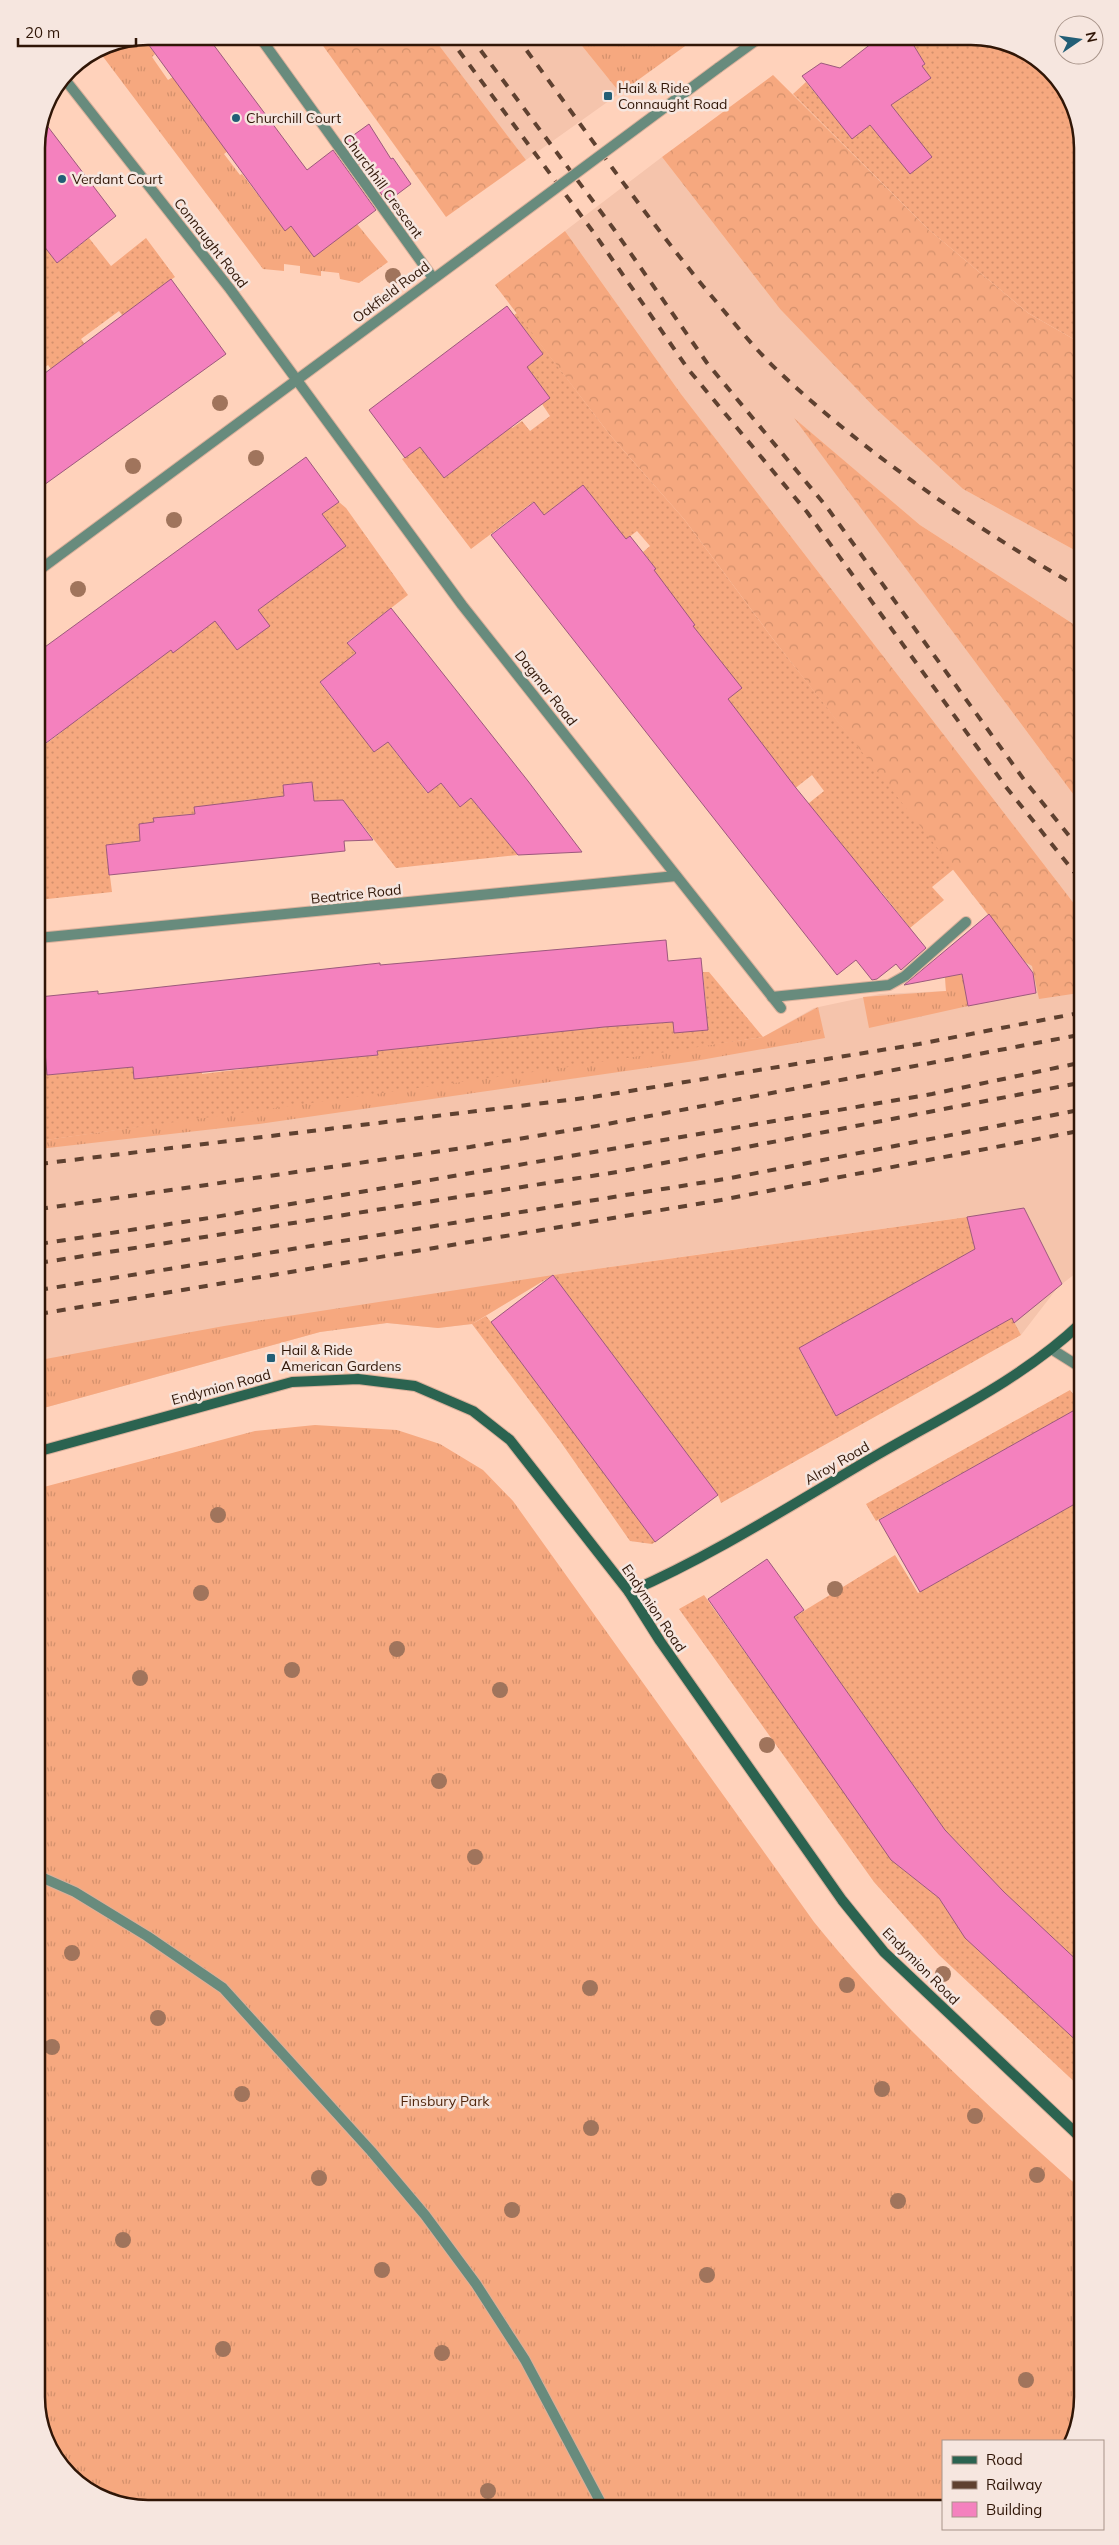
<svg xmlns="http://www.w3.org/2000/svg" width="1119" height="2545" font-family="Mulish,sans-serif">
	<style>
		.built { fill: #f5c4ac }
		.grass { fill: url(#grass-tufts) }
		.forest { fill: url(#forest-crowns) }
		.garden { fill: url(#garden-dots) }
		.building { fill: #f481be; stroke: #9c597c }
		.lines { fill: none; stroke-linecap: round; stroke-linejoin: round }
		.service-casing { stroke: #dab09b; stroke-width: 12 }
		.minor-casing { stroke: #dab09b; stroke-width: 12 }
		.secondary-casing { stroke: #dab09b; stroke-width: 12 }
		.service { stroke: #688b7d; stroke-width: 10 }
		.minor { stroke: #688b7d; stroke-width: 10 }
		.secondary { stroke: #2b6350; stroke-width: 10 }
		.rail { stroke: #5f4130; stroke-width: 4; stroke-dasharray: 9 9; stroke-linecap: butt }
		.minor-bridge-casing { stroke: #dab09b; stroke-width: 12; stroke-linecap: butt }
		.minor-bridge { stroke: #688b7d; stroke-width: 10 }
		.tree { fill: #a0745c }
		.poi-dot { fill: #225e76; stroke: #f6e6df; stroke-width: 2 }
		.labels { text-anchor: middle; stroke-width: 5; stroke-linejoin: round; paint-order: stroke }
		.poi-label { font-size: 14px; fill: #301607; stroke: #f6e6df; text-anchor: start }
		.street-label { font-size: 14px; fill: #301607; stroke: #f6e6df }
		.park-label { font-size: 14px; fill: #53280e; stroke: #f6e6df }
		.rim { fill: none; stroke: #301607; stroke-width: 2.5 }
	</style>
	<defs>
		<pattern id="grass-tufts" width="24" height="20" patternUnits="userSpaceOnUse" patternTransform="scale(1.25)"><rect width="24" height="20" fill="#f6a87f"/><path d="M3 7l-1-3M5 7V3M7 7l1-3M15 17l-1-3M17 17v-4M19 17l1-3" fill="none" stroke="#d3906c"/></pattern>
		<pattern id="forest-crowns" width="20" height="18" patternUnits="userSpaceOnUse" patternTransform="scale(1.25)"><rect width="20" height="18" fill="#f6a87f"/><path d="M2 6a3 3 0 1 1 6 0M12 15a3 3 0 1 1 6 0" fill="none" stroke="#d3906c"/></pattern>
		<pattern id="garden-dots" width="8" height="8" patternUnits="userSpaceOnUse" patternTransform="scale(1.25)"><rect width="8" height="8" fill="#f6a87f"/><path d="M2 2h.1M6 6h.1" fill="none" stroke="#d3906c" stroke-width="1.8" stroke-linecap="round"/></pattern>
	</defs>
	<rect width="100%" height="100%" fill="#ffd2bb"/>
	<!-- built -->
	<g class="built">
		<path d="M432,36H574L620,93L526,160Z"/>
		<path d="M662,157L780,309L875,408L963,489L1078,552V627L920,525L796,420L1079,802V910L681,394L565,231Z"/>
		<path d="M1025,962L1079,973L1080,1270L1058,1287L1021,1335L977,1257L966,1217L553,1275L472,1324L438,1328L387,1323L320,1332L40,1409L39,1141L763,1037L814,1008L880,994L946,991L945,977Z"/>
	</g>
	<!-- grass -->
	<g class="grass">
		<path d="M574,36H699L620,93Z"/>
		<path d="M143,37L155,54L152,57L168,80L173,77L228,151L224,154L240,175L242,174L285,230L291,226L357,224L388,262L359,283L340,279L339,273L321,271V276L300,273V266L284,264V271L263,269L98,50L105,45Z"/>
		<path d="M963,974L968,1006L869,1028L863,997L946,991L945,977Z"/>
		<path d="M818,1007L825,1038L695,1061L259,1124L39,1149V1141L763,1037Z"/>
		<path d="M553,1275L472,1324L438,1328L387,1323L320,1332L40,1409V1360L224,1326Z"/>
		<path d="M315,1425L397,1430L440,1444L483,1470L513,1501L814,1922C893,2020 988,2106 1082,2190L1083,2397L1068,2441H943V2503L140,2508L80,2485L42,2433L40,1488L255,1431Z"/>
	</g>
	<!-- forest -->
	<g class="forest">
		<path d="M316,36H432L526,160L446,217Z"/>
		<path d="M773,75L928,229L1028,313L1077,341L1078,552L963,489L875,408L780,309L662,157Z"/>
		<path d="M565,231L681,394L1079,910V993L1039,999L1032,966L1025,962L773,639L684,519L610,435L495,285Z"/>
		<path d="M794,418L920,525L1078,627L1079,802Z"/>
	</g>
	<!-- garden -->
	<g class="garden">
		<path d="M908,36L979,37L1039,59L1077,112V341L1028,313L928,229L793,94L806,82L852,138L870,125L881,138L903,121L883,94L899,100L930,78L922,66L925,64Z"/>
		<path d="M37,237L57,263L89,238L111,266L146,238L175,277L149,295L135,333L119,311L81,339L107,375L73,400L48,365L37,373Z"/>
		<path d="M517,313L610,435L684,519L773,639L954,869L932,887L944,900L910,928L880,890L872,896L850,855L825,823H784L824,791L812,775L789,793L653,657L695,625L613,603L656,569L643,552L650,546L637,531L586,570L609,518L583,485L544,515L533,502L471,549L402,459L420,447L444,478L485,447L488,396L512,428L522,421L530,431L550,416L542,404L527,367L543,354L514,315Z"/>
		<path d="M339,502L346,508L408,595L347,642L356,653L320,683L334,701L346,691L362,736L374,752L388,742L400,758L424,740L439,759L415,777L427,793L441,783L460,807L471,798L518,855L396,868L343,800L314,801L312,782L284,785V805L261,807L259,799L244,800V809L194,807L195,814L154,818V822L139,824L140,841L106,845L112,892L38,900V750L63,731L49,712L64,701L78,720L96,706L83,688L157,632L173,652L176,618L258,610L277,596L254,565L283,544L306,575L345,546L322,514Z"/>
		<path d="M703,972H709L763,1037L576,1066L39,1141V1052L45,1051L47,1075L93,1071L198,1037L202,1074L243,1069L239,1033L334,1059L378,1055L374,1021L403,1048L424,1046L421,1017L450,1043L492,1039L490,1011L626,1025L673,1022L708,1029Z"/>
		<path d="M967,1217L977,1257L799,1349L836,1416L1012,1318L1021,1335L721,1503L718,1495L553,1275Z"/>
		<path d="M486,1316L491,1322L655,1542L652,1544L630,1541L560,1441L472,1324Z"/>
		<path d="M1070,1390L1080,1403V1414L1077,1409L876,1521L866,1504Z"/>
		<path d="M1080,1501L1081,1581L1075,1585L1081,1592L1082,1966L1004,1892L945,1830L794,1617L895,1555L918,1593Z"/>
		<path d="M704,1595L896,1864L939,1898L964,1935L1082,2046V2089L939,1955L874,1882L679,1609Z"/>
	</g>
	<!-- building -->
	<g class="building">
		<path d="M207,36L307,170L333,150L376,210L314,257L291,226L285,231L143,37Z"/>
		<path d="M881,36H908L925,64L922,66L931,78L891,105L932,157L910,174L870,125L852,139L802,76L821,63L840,68Z"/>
		<path d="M42,119L116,216L57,263L37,237L36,141Z"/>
		<path d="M369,124L391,159L393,158L411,184L387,202L344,142Z"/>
		<path d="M171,279L226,354L37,490V379Z"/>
		<path d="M507,306L543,354L527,367L550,398L444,478L420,447L405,458L369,410Z"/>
		<path d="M306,457L339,502L322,514L346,546L258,610L270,626L237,650L215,621L173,653L171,650L38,749V652Z"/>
		<path d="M583,485L626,539L630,536L656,569L654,570L695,625L693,626L742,688L728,699L796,788L926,948L901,970L896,964L877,979L872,980L856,960L837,975L491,535L534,502L544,515Z"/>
		<path d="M391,608L528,781L582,852L518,855L471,798L460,807L441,783L428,793L388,742L374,752L320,682L356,653L347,643Z"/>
		<path d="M312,782L314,801L343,800L373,840L344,841L345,851L109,875L106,845L140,841L139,824L154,822L153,818L195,814L194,807L284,796L283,785Z"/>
		<path d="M989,914L1033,973L1036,993L968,1006L962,974L904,985Z"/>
		<path d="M666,940L668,961L701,958L708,1030L674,1033L673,1022L604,1027L377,1051L378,1055L356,1057L134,1079L133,1067L47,1075L45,1051L39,1052V997L98,991V994L380,963V965Z"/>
		<path d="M1024,1208L1062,1284L1014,1323L1012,1318L836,1416L799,1348L975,1249L967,1217Z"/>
		<path d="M553,1275L718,1495L655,1542L491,1322Z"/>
		<path d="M1080,1407V1501L920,1592L879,1520Z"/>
		<path d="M767,1559L804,1610L794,1617L945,1830L1004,1892L1082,1965V2046L965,1938L939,1898L891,1860L708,1599Z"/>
	</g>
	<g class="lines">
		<defs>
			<g id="service">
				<path d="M259,36L433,278"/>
				<path d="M772,997L889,985L905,976L966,922"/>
				<path d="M41,1877L75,1892L147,1936L223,1988L371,2151L425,2215L476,2284L525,2360L602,2505"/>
			</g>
			<g id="minor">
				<path d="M718,68L762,36"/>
				<path d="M63,77L230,289L462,605L781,1008"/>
				<path d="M38,571L470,252"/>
				<path d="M38,938L676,876"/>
				<path d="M1053,1350L1080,1367"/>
			</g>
			<g id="secondary">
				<path d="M40,1451L292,1382L358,1379L415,1386L473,1411L510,1440L629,1592L660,1641L842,1900L884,1952L1082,2139"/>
				<path d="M629,1592C716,1554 796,1502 877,1455C946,1415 1022,1379 1080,1324"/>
			</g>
		</defs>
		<!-- service casing -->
		<use href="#service" class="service-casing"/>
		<!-- minor casing -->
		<use href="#minor" class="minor-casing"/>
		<!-- secondary casing -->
		<use href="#secondary" class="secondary-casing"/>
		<!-- service -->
		<use href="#service" class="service"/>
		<!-- minor -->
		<use href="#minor" class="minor"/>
		<!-- secondary -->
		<use href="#secondary" class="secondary"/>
		<!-- rail -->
		<g class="rail">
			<path d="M448,36L594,233L688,369L807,512L1006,787L1079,878"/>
			<path d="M470,36L613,228L707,363L826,506L1025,781L1079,848"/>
			<path d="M516,36C578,120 637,205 703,286C727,314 750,344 777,370C867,455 971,525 1078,587"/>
			<path d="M39,1164L593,1097L919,1044L1079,1013"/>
			<path d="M39,1209L470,1147L602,1125L1079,1035"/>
			<path d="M39,1244L209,1218L932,1094L1079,1063"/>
			<path d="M39,1263L617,1172L1079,1083"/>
			<path d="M39,1290L731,1178L1079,1110"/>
			<path d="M39,1314L721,1200L1079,1131"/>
		</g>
		<defs>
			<path id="minor-bridge" d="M470,252L718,68"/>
		</defs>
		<!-- minor-bridge casing -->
		<use href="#minor-bridge" class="minor-bridge-casing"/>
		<!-- minor-bridge -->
		<use href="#minor-bridge" class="minor-bridge"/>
	</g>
	<!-- trees -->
	<g class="tree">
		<circle cx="393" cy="276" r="8"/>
		<circle cx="220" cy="403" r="8"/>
		<circle cx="256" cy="458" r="8"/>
		<circle cx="133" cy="466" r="8"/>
		<circle cx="174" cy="520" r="8"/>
		<circle cx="78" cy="589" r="8"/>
		<circle cx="218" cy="1515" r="8"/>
		<circle cx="835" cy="1589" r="8"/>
		<circle cx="201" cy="1593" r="8"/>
		<circle cx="397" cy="1649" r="8"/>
		<circle cx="292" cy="1670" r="8"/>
		<circle cx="140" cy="1678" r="8"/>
		<circle cx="500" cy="1690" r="8"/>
		<circle cx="767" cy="1745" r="8"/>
		<circle cx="439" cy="1781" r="8"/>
		<circle cx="475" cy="1857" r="8"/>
		<circle cx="72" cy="1953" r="8"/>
		<circle cx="943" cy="1974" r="8"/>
		<circle cx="847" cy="1985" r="8"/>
		<circle cx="590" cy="1988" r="8"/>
		<circle cx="158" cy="2018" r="8"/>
		<circle cx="52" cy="2047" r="8"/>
		<circle cx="882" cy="2089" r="8"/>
		<circle cx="242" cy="2094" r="8"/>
		<circle cx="975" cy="2116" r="8"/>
		<circle cx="591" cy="2128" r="8"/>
		<circle cx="1037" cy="2175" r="8"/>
		<circle cx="319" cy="2178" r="8"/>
		<circle cx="898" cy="2201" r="8"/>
		<circle cx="512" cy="2210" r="8"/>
		<circle cx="123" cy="2240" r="8"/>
		<circle cx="382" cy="2270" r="8"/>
		<circle cx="707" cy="2275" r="8"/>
		<circle cx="223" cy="2349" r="8"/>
		<circle cx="442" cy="2353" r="8"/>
		<circle cx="1026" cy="2380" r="8"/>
		<circle cx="488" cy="2491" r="8"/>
	</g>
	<!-- markers -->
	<g class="poi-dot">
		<rect x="603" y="91" width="10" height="10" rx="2.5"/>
		<circle cx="236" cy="118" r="5"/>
		<circle cx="62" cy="179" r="5"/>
		<rect x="266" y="1353" width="10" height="10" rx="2.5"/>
	</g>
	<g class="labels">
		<!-- poi labels -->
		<g class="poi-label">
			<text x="618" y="93">Hail &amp; Ride<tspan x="618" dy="16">Connaught Road</tspan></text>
			<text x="246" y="123">Churchill Court</text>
			<text x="72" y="184">Verdant Court</text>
			<text x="281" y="1355">Hail &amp; Ride<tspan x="281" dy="16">American Gardens</tspan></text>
		</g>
		<!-- street labels -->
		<g class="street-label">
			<text transform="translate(383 186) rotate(54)" y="5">Churchhill Crescent</text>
			<text transform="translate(211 243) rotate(52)" y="5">Connaught Road</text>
			<text transform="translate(391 292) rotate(-37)" y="5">Oakfield Road</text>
			<text transform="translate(546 688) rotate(52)" y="5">Dagmar Road</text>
			<text transform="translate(356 894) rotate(-6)" y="5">Beatrice Road</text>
			<text transform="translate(221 1387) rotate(-15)" y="5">Endymion Road</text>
			<text transform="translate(837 1463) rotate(-30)" y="5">Alroy Road</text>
			<text transform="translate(654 1608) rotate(56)" y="5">Endymion Road</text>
			<text transform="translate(921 1966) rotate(45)" y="5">Endymion Road</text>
		</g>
		<!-- park labels -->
		<g class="park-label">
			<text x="445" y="2106">Finsbury Park</text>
		</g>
	</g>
	<!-- crop -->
	<path d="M0 0H1119V2545H0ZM148 45H971A103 103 0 0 1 1074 148V2397A103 103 0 0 1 971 2500H148A103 103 0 0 1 45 2397V148A103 103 0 0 1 148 45Z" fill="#f6e6df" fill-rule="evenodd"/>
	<path class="rim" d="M148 45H971A103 103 0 0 1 1074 148V2397A103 103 0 0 1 971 2500H148A103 103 0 0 1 45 2397V148A103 103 0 0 1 148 45Z"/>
	<!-- legend -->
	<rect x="942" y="2440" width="162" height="90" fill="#f6e6df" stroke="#a79389"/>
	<rect x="952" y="2456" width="25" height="8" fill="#2b6350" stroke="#a79389"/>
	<text x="986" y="2465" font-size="15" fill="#301607">Road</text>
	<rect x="952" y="2481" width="25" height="8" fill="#5f4130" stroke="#a79389"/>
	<text x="986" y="2490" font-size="15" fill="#301607">Railway</text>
	<rect x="952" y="2502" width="25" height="15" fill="#f481be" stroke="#a79389"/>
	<text x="986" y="2515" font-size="15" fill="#301607">Building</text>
	<!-- north arrow -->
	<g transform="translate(1079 40) rotate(77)"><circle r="24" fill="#f6e6df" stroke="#a79389"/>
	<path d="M0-4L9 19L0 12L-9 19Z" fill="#225e76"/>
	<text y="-8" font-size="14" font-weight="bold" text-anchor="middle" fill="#301607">N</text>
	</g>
	<!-- scale -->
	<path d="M18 38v8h118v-8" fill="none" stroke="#301607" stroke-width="2.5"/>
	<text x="25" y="38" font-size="15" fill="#301607" stroke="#f6e6df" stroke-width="4" paint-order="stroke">20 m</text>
</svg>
